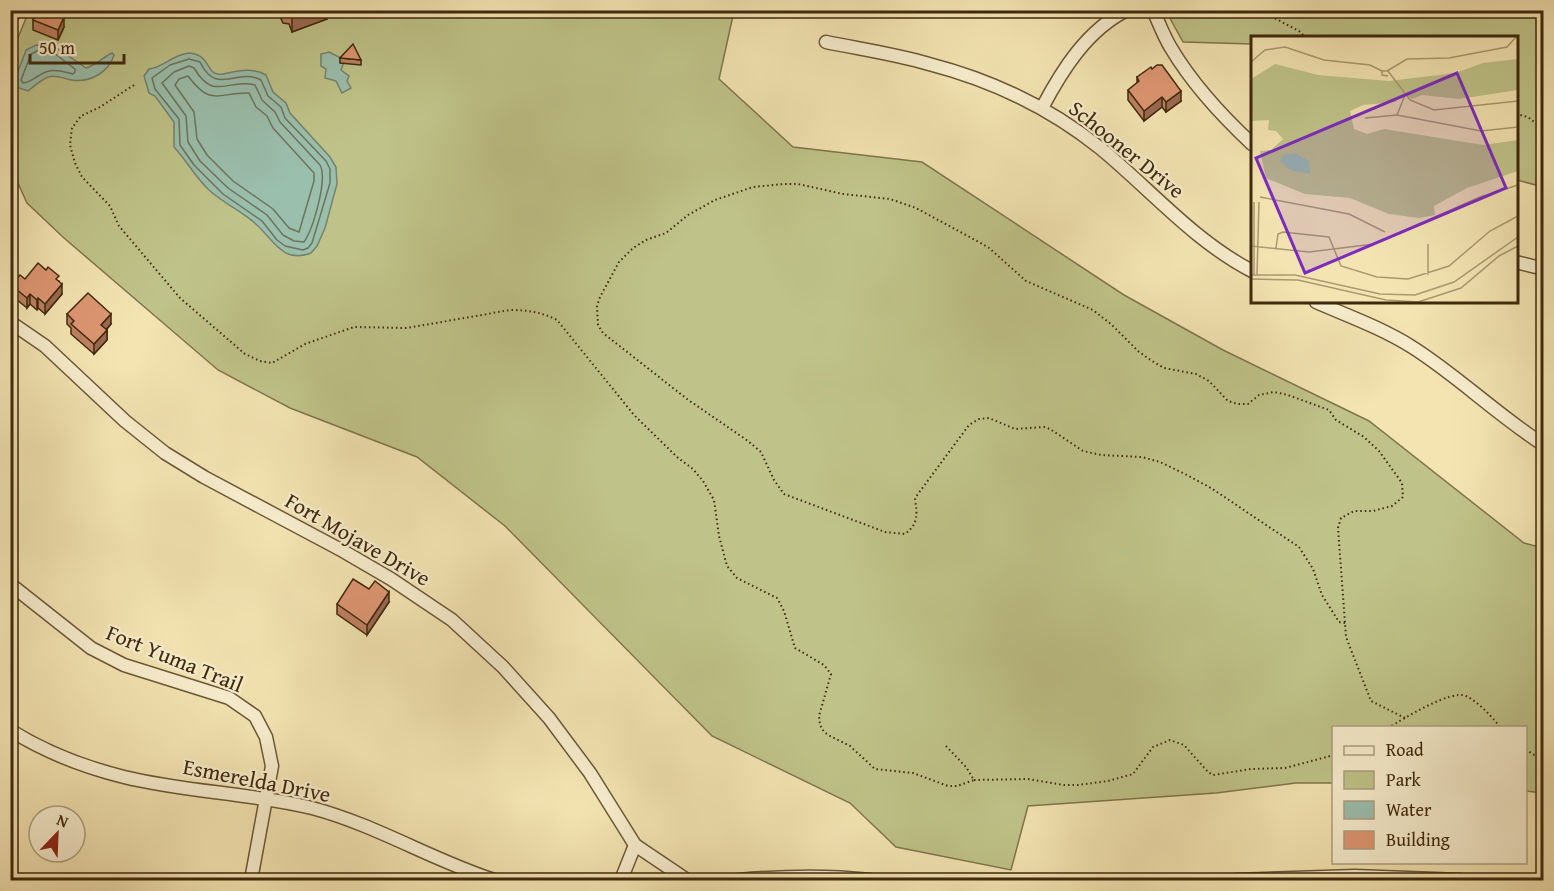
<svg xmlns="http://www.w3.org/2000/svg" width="1554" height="891" font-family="'Gentium Book Plus',serif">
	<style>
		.green { fill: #bfc389; stroke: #7f764b; stroke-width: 1.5 }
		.water { fill: #9bbfad; stroke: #76836d; stroke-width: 1.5 }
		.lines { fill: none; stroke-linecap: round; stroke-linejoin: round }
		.shore { stroke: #6d745d; stroke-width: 1.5 }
		.service-casing { stroke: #6c5836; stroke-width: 9 }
		.minor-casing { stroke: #6c5836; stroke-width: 15 }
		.path { stroke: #3f290d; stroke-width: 2; stroke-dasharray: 1.5 3; stroke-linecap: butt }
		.service { stroke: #f7edcd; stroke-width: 6 }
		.minor { stroke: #f7edcd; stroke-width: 12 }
		.wall { fill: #be8162; stroke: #3f290d; stroke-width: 1.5 }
		.shaded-wall { fill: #9b6950; stroke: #3f290d; stroke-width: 1.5 }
		.building { fill: #dd9672; stroke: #3f290d; stroke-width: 1.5 }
		.labels { text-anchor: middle; stroke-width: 4.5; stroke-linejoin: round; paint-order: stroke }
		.street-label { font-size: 22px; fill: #3f290d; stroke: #f7edcd }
		.inset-road { fill: none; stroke: #ab9970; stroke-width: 1.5 }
		.view { fill: #7b2cbf; fill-opacity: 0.15; stroke: #7b2cbf; stroke-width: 3 }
		.inset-edge { fill: none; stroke: #3f290d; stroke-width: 3 }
	</style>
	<rect width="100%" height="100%" fill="#f3e4b2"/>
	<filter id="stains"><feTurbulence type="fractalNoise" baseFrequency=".00333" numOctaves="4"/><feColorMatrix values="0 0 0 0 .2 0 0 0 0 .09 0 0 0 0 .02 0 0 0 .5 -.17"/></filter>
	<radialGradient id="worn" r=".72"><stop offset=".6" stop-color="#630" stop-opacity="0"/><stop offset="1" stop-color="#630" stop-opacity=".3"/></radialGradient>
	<!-- green -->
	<g class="green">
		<path d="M29,11H734L719,79L793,147L922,162L1124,295L1223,350L1369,421L1524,543L1543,548V793L1526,791V728H1334L1333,783H1296L1216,793L1028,806L1011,870L896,847L850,803L712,736L505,526L417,457L290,408L218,370L64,238L27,203L11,168L10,57Z"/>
		<path d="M1166,11H1543V187L1517,180L1516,38H1252V44L1183,42Z"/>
	</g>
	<!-- water -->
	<g class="water">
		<path d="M36,45L57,48L86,68C97,65 103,57 112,53L114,55C109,72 90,83 72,80C64,79 56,74 48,77C41,80 34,86 28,91L16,87L14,82L25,53L26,50Z"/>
		<path d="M329,52L341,58L344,62L341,70L349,76L347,81L351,88L342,93L336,81L325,78L326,69L321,66V54Z"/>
		<path d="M189,53C211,55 205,72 218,74C223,75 223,74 228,73C241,70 254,68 266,75L273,92L286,103L290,113L330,157L336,167L337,184L325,228L317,246L311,253C284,264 274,241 258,226C244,212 224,204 209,190C195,177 187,161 174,147V122L155,96L149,93L144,76L149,69C163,68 171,55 189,53Z"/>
	</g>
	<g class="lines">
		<!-- shore -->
		<g class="shore">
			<path d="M37,51L54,53L75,69V72L73,74C65,72 57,69 49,71C39,73 32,83 23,83L21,80L31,54Z"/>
			<path d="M189,59L200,62C217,97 236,67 261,80L268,96L281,107L285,118L326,161L330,169V183L312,243L308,248L303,250L285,246L277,240L262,221L223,194L194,165L180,145L179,119L155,89L152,78L170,65Z"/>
			<path d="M189,66L194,68C214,102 227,78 255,85L262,100L275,112L280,122L320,165C328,179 313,229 304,242L294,241L283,235L267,215L228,188L200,161L188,142L186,116L162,83L174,72Z"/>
			<path d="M188,76C212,108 218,92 249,93L256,107L267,116L273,128L314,173V181L299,232L289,228L273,209L233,181L207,155L197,139L194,112L175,85L179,79Z"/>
		</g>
		<defs>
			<path id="service" d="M10,24L20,10"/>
			<g id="minor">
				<path d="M1153,10C1159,23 1164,37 1171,48C1193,85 1222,116 1252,144"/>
				<path d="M826,42C860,49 895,54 929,64C991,80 1050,108 1100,148C1150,189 1194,241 1252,271"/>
				<path d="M1042,108C1062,70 1087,30 1127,10"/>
				<path d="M1516,262L1544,269"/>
				<path d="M1316,302C1348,316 1382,328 1412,347C1458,376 1497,415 1544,445"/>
				<path d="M10,322L45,346L125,421L165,453L204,477L343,551L391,579L452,620L503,667L549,718L590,773L635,845"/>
				<path d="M10,584L91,648L124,665L229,698L255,716L266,737L272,766L251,880"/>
				<path d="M10,730C45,752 84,767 124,777C185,792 251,793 312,808C376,825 432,860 494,880"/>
				<path d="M621,880L635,845L687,880"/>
				<path d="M739,880C783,876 827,875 870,880"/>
				<path d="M1236,880L1355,876L1461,880"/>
			</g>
		</defs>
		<!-- service casing -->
		<use href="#service" class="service-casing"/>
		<!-- minor casing -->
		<use href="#minor" class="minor-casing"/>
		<!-- path -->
		<g class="path">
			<path d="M1207,10H1226"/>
			<path d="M1259,10L1299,31L1306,38"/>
			<path d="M134,85L100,107L81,116L72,128L70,145L75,163L82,177L110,206L119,226L180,298L245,354L260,361L272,363L305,344L354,327L407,328L510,310C528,310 541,312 557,320L634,415L677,457L693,469L703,481L714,500L719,536L727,566L737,578L777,598L784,611L795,648L824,665L831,674L819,716L820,725L824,732L830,736L850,746L875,769L913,773L948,786H957L974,780L966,767L945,745"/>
			<path d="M1516,114L1528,117L1544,130"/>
			<path d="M1345,623L1339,622L1322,595L1313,569L1299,547L1211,488L1185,474L1160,462L1142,457L1101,455L1083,451L1050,429L1044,427L1015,429L989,418L979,419L969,425L915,498C917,515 919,523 905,534L885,532L784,494L774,480L761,452L748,441L687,399L603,333L598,325L597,306L600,297L619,262L633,248L646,240L666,233L688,215L715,200L753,187L784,184H798L843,194L890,199L916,208L977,241L989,248L1026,281L1093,310L1112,325L1138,351L1152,361L1164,368L1196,374L1209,381L1228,401L1238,404H1248L1259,395L1274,392L1288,395L1329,410L1336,420L1364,437L1379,451L1402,483L1403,497L1392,506L1373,511H1354L1341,518L1338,528L1346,637L1371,701L1405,718"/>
			<path d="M1388,728C1403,719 1451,689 1466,696C1480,703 1491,716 1501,728"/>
			<path d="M1526,749L1532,754L1544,759"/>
			<path d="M974,780L1028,779L1064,785H1078L1108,781L1133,774L1153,747L1170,740L1184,745L1208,772L1213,775L1251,769L1285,768L1334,755"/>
		</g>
		<!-- service -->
		<use href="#service" class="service"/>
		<!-- minor -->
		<use href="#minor" class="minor"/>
	</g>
	<!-- wall -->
	<g class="wall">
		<path d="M277,10H327V19L292,32L289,24L283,23Z"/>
		<path d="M33,20L64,27L58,40L33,30Z"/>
		<path d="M340,58L361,60V65L340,63Z"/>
		<path d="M1137,77L1181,101L1166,112L1162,107L1144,121L1128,100V90L1137,83Z"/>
		<path d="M25,279L59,281L62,294L45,314L38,308L37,310L30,304L27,308L11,295V285Z"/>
		<path d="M67,314L111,324L107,329V340L94,354L71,334V328L67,324Z"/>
		<path d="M389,602L367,635L337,614V604Z"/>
	</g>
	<!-- shaded-wall -->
	<g class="shaded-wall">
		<path d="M298,10H327V19L292,32V13Z"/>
		<path d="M64,17V27L58,40V30Z"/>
		<path d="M1181,91V101L1166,112V102Z"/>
		<path d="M1162,97V107L1144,121V111Z"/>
		<path d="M62,284V294L45,314V304Z"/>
		<path d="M30,294V304L27,308V298Z"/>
		<path d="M38,298V308L37,310V300Z"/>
		<path d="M111,314V324L101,335V325Z"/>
		<path d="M107,330V340L94,354V344Z"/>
		<path d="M389,592V602L367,635V625Z"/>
	</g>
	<!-- building -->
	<g class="building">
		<path d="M37,10H47L64,17L58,30L33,20Z"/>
		<path d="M353,44L361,60L340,58Z"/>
		<path d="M1157,65H1162L1181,91L1166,102L1162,97L1144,111L1128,90L1139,81L1137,77L1151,67L1152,69Z"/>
		<path d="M38,263L46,270L48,267L59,276L56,279L62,284L45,304L38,298L37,300L30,294L27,298L11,285L20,275L25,279Z"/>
		<path d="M88,293L111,314L101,325L107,330L94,344L71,324L74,321L67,314Z"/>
		<path d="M353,579L369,589L375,581L389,592L367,625L337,604Z"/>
	</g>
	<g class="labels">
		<!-- street labels -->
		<g class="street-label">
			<text transform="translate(1127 149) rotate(39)" y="8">Schooner Drive</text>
			<text transform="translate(358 539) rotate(30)" y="8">Fort Mojave Drive</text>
			<text transform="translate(175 658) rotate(22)" y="8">Fort Yuma Trail</text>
			<text transform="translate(257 780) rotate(11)" y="8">Esmerelda Drive</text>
		</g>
	</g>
	<!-- overview -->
	<g transform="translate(1251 36)">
		<rect width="267" height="267" fill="#f3e4b2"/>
		<path d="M267,23V54L208,63L171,59L161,63L154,58L144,66L112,69L99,75L103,93L116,98L133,93L232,109L267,104V135L216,152L183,170L184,179L168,182L138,178L99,162L54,158L15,142L9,115L20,114L32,103L25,95L17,94L18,84L0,85V43L24,28L67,39L138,45L204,37L232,27Z" fill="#bfc389"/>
		<path d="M44,117L58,125L59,138L39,134L28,124L33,119Z" fill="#9bbfad"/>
		<path class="inset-road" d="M0,26L14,14L34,11L73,24L119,29L131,35M136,35L156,23L198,22L256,11L266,0M137,40L131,39V35H137L159,64L183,74L267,65M146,79L154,59M114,82L146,79L230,95L267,91M9,161L98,178L134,196M3,166V239M0,210L58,216L123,208L229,161L267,149M25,212L27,198L32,196L78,201L90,230L126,241L157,243L198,230L239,195L267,180M0,239H44L129,258L164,259L203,246L267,201M6,239L8,166M177,239V208M0,243L47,244L135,264L167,266L210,252L248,220L267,210"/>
		<path class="view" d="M206,37L255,152L54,237L5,122Z"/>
		<rect width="267" height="267" class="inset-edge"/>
	</g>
	<!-- margin -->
	<rect width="1554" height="891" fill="none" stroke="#f3e4b2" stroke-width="36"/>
	<rect x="12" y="12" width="1530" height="867" fill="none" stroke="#3f290d" stroke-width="3"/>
	<rect x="18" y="18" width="1518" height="855" fill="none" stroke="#3f290d" stroke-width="1.5"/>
	<!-- legend -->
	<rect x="1332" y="726" width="195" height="138" fill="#f7edcd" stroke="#ad9f80" stroke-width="1.5"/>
	<rect x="1344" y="746" width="30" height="9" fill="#f7edcd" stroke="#ad9f80" stroke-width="1.5"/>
	<text x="1386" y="756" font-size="18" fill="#3f290d">Road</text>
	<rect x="1344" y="771" width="30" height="18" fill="#bfc389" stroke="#ad9f80" stroke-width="1.5"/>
	<text x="1386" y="786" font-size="18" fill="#3f290d">Park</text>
	<rect x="1344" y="801" width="30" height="18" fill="#9bbfad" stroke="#ad9f80" stroke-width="1.5"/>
	<text x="1386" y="816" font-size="18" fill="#3f290d">Water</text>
	<rect x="1344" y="831" width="30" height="18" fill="#dd9672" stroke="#ad9f80" stroke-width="1.5"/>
	<text x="1386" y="846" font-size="18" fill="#3f290d">Building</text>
	<!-- north arrow -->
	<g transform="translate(57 834) rotate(23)"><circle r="28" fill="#f7edcd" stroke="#ad9f80" stroke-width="1.5"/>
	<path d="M0-4.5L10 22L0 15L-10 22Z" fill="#8f2418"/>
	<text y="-9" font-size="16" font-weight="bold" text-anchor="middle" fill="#3f290d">N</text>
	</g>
	<!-- scale -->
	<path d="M30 54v9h94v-9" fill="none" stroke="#3f290d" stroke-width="3"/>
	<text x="39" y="54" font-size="18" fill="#3f290d" stroke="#f7edcd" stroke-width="4.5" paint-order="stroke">50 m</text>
	<rect width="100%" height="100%" filter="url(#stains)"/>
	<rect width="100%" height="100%" fill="url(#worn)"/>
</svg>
